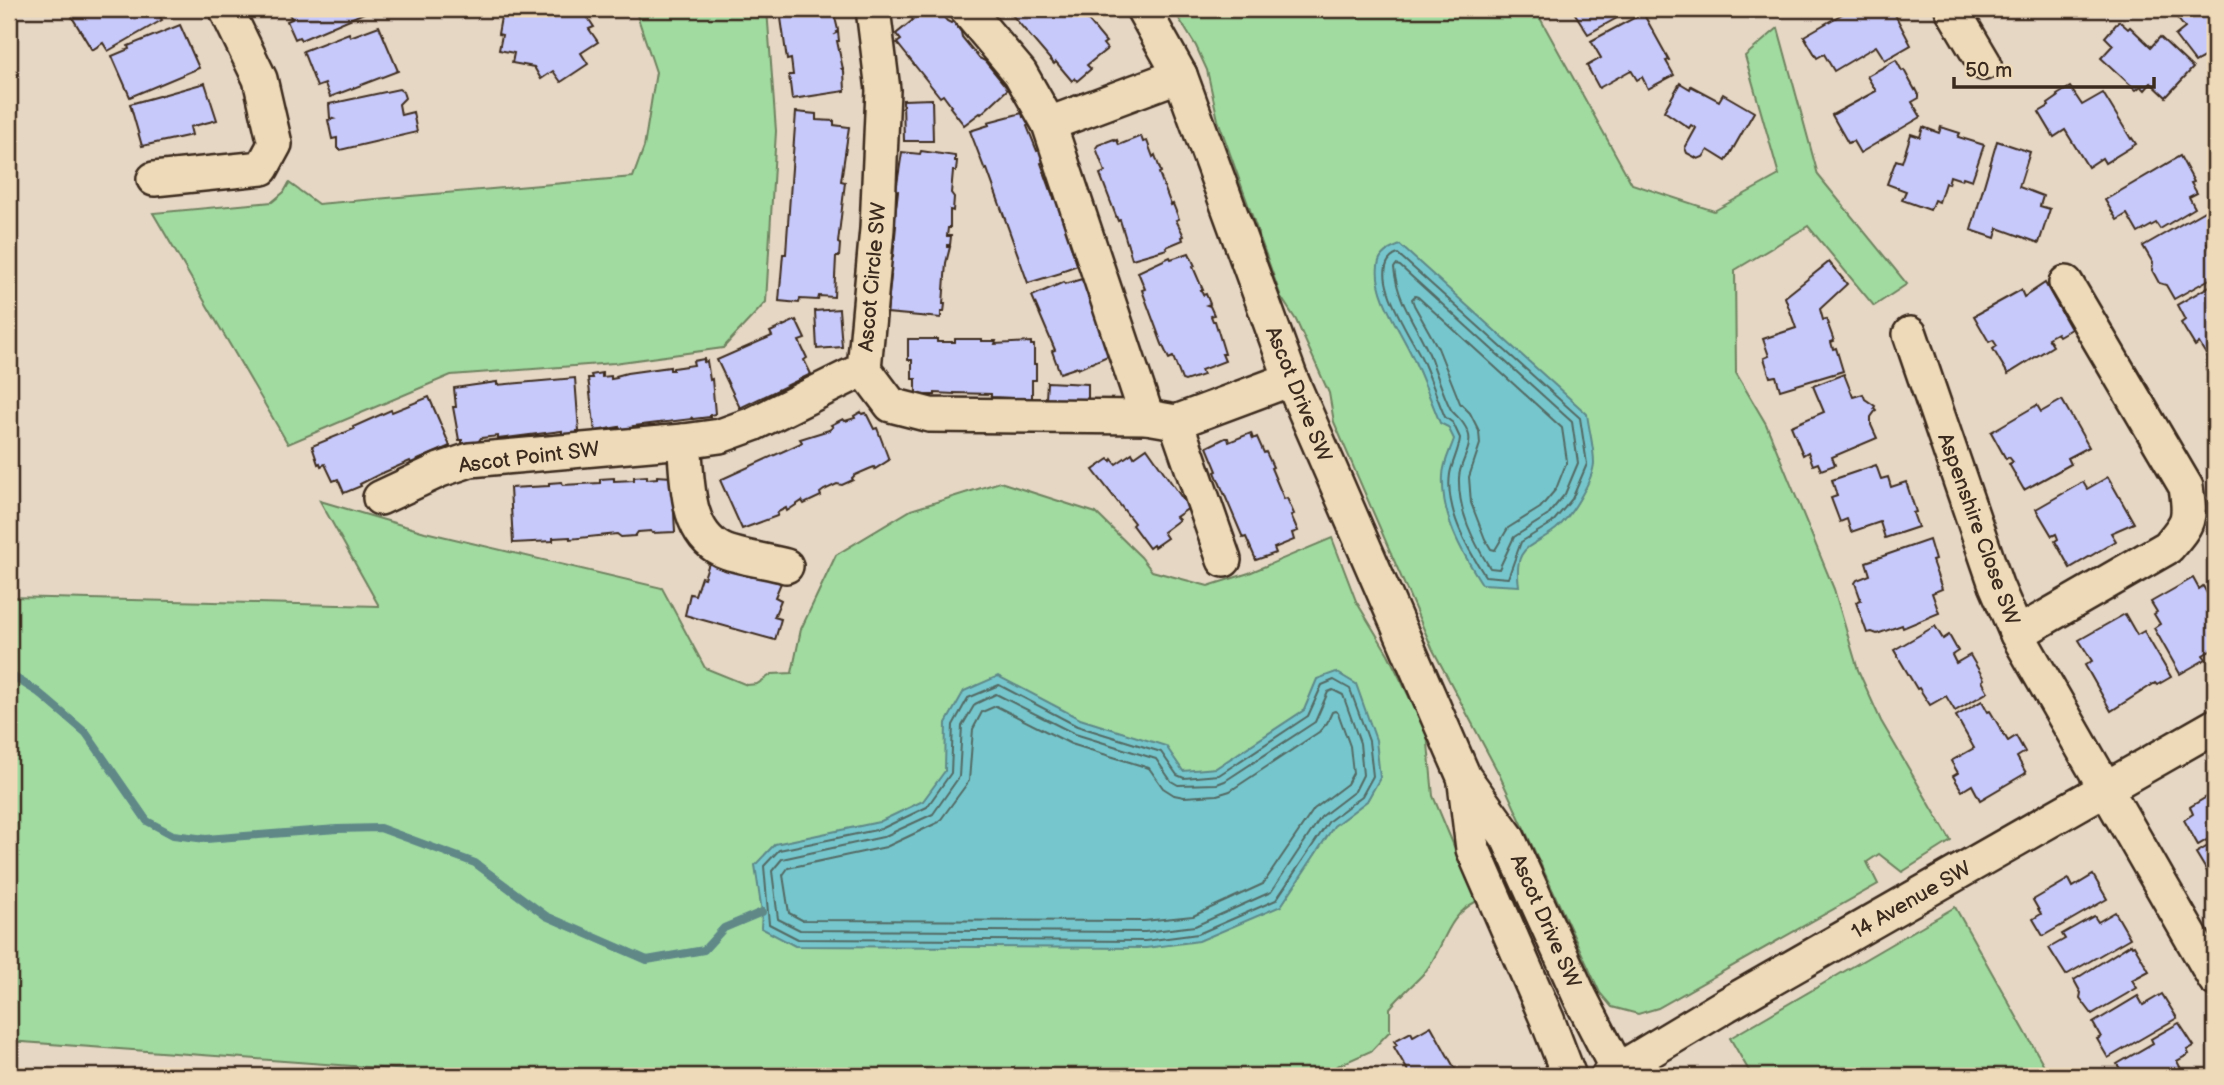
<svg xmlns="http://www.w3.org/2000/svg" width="2224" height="1085" font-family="'Balsamiq Sans',sans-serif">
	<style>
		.green { fill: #a1dba0; stroke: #6e825f; stroke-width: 2 }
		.water { fill: #76c7cd; stroke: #5e8887; stroke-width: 2 }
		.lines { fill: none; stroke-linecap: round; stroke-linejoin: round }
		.shore { stroke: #536964; stroke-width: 2 }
		.stream { stroke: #5e8887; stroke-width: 8 }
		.building { fill: #c8c9fb; stroke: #3b2a1e; stroke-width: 2 }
		.minor-casing { stroke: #3b2a1e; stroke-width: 38 }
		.minor { stroke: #eedab8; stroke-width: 33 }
		.labels { text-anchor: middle; stroke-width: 6; stroke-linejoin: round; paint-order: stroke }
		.street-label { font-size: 21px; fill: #3b2a1e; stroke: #eedab8 }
	</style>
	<rect width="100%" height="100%" fill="#e6d7c5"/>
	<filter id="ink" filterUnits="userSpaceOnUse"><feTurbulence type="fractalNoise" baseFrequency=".0143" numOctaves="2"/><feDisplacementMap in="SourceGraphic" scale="14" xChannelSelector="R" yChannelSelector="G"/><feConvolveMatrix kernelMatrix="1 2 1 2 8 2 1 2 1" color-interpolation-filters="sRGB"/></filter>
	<g filter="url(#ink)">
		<!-- green -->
		<g class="green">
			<path d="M635,9H767L776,131L766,302L723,348L614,363L451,375L288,444L153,213L272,202L284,192L289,183L318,204L633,177L644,147L656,72Z"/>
			<path d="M1173,9H1535L1632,184L1714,211L1779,175L1745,56L1778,28L1818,175L1907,284L1874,306L1808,226L1735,270L1736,373L1766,424L1834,589L1858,670L1881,721L1951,841L1902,872L1879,854L1867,862L1878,884L1658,1008L1638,1014L1612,1007L1600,993L1499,774L1432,648L1334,422L1329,393L1296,320L1281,297L1218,120L1207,70L1196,46Z"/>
			<path d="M1000,482L1096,513L1141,557L1152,571L1208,586L1249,573L1332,538L1356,601L1388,654L1427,733L1433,796L1477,901C1445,917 1445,947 1425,972C1414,984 1401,995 1390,1008V1031L1371,1051L1315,1076H490L9,1041V597L379,606L320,501L425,532L662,588L705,668L747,685L757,684L772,674L792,673L801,629L836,555L911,510Z"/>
			<path d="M1955,907L2050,1076H1752L1730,1038Z"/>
		</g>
		<!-- water -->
		<g class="water">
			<path d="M1400,245L1587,414C1589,430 1594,447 1594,463C1593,480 1570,518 1556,529C1531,549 1513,544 1519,586L1482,584C1461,551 1441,516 1443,476C1443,464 1450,451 1454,439L1448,427L1440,423C1432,403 1424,382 1415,362C1404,335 1374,297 1378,266C1379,253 1390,249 1400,245Z"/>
			<path d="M1336,672L1356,684L1376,740L1380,778L1367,801L1334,826L1281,906L1199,941L1146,948L795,946L761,928L762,912L755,865L775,844L879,822L923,801L945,771L946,723L964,691L998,676L1080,719L1166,746L1183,771L1216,768L1304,710L1317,679Z"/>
		</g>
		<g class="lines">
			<!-- shore -->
			<g class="shore">
				<path d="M1398,254L1580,418L1587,464L1572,499L1552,523L1521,542L1508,578L1485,576C1467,548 1445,509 1450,474C1452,462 1459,450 1460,438L1453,423L1445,417C1436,397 1430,375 1420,355C1410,335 1363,266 1398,254Z"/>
				<path d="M1396,265L1400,266L1572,422L1578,463L1565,494L1547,516L1514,537L1499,569L1490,568C1473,541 1458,511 1459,478C1459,463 1474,447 1468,432C1463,420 1459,419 1452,411C1447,405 1434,367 1430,356C1417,325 1398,305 1394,268Z"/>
				<path d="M1415,296L1418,297L1562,428L1567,461L1556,489L1540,508L1508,528L1495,550L1491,549L1485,539L1471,503L1469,477L1480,444L1479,431L1470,413L1460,403L1438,348L1414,305L1412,299Z"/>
				<path d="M1334,680L1350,689L1369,741L1373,776L1362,796L1329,821L1276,900L1198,934L1145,941L798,939L769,924L764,866L779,850L881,829L927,807L951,773L953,725L968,698L999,685L1077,726L1161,752L1177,775L1184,778L1219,775L1308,716L1322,685Z"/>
				<path d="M1333,690L1343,695L1360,743L1363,775L1355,791L1321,817L1271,892L1195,926L1145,932L800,930L778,919L772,871L782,859L883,837L933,814L959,777L962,726L975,704L996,694L1075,734L1156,759L1171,781L1178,785L1217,784L1225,781L1315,722L1328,692Z"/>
				<path d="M996,706L1071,744L1149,768L1163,788L1174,795L1184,797L1217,795L1230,791L1319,732L1327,723L1332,712L1335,711L1338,713L1350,746L1353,773L1347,784L1314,809L1263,884L1193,916L1144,921L802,920L789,913L783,875L788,868L886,847L939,822L969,781L973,729L982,712Z"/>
			</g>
			<!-- stream -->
			<path class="stream" d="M9,674L38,692L86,733L147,821L173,835L206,839L337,829L380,828L475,863L546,916L647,960L704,950L724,928L762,912"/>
		</g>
		<!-- building -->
		<g class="building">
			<path d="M86,9H155L162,20L108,51L103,43L92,50L72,17Z"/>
			<path d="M286,9H362L364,13L301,40L299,37L295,39L287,21L292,19Z"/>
			<path d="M508,9H539L537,18L542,19L558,9H582L594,27L589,29L598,42L581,53L588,64L561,82L553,71L541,79L534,67L512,63L514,53L499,50L502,35L498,34L502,12L515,14V10Z"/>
			<path d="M784,9H835H833L838,30L836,33L838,32L839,41H837L843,69H842L844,71L845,91L792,99L789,75H793L791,59L787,60L781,18L785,17Z"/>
			<path d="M918,9H937L947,21L951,23L953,21L961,32L962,37L979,58L985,61L1008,89L981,114L980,113L964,125L950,107L951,106L943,95L940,97L897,43L901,40L896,34L913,20L910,16Z"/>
			<path d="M1007,9H1082L1090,23L1106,42L1103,44L1107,49L1087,65L1091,69L1077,81L1075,78L1072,81L1056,62L1054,64Z"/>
			<path d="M1572,9H1633L1588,34Z"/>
			<path d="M1851,9H1871L1875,15L1885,9H1892L1911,45L1885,60L1876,46L1834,71L1824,54L1817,58L1804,36Z"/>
			<path d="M2170,9H2215V51L2195,62L2175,36L2185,28Z"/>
			<path d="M1643,13L1669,60L1666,61L1674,75L1648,89L1642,77L1637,80L1631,70L1599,88L1587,66L1601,58L1591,41Z"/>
			<path d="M2119,21L2128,29L2130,27L2151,47L2160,37L2193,68L2166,97L2151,83L2145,90L2141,86L2136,90L2101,58L2113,45L2105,37Z"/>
			<path d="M180,25L199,68L130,97L112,56L129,49L128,46Z"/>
			<path d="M379,26L398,71L330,97L325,84L317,87L303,51L349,33L350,37Z"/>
			<path d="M1896,60L1902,71L1904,70L1915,90L1916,89L1919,95V98L1912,102L1921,117L1860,153L1853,141L1848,143L1832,115L1876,91L1867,76Z"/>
			<path d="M205,83L217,120L190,127L192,135L142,146L130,104Z"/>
			<path d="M1680,83L1690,89L1691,86L1719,101L1723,94L1754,112L1726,161L1708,150L1703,157L1698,159L1687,153L1685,148L1696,128L1691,125L1689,128L1664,111Z"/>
			<path d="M2070,87L2082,105L2103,93L2131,139L2132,138L2136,144L2105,163L2102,158L2088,167L2065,130L2054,137L2039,112L2049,106L2048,104L2058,97L2057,95Z"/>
			<path d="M399,89L403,92L405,98L399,104L401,115L413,112L417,132L340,150L337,148V138L332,139L328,120L333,119L330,118L329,104Z"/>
			<path d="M932,99L933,141H904L903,100Z"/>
			<path d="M796,112L816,114V120L834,121V125L849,127L841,181L845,182L838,243L840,244L839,257H836L834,297L819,296L818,300L800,299L799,303L779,301L783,254H786L787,238Z"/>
			<path d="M1022,113L1023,117L1026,116L1029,125L1027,126L1037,151L1040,150L1044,162L1041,163L1054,199L1057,198L1066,230L1069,229L1073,242L1071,243V247L1073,252L1076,251L1079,260L1076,261L1078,265L1061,271V273L1028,283L987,169L985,170L970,131L989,125L988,122Z"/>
			<path d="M1923,127L1939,133L1941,127L1960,133L1958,137L1984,145L1972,180L1963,177L1962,180L1950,176L1948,184L1945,183L1939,202L1934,200L1930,210L1902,200L1906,191L1887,184L1896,160L1902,162L1911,134L1920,137Z"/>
			<path d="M1141,136L1143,142L1147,141L1153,157L1155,155L1161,172L1159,173L1171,205L1173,204L1179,219L1176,220L1184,236L1182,237L1183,240L1166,247L1167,249L1132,259L1120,220L1118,221L1100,174L1105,172L1096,148L1098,145L1114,139L1115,141L1117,140L1119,145Z"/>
			<path d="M1997,141L2030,152L2019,187L2043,196L2040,206L2050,209L2039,243L1998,228L1995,238L1971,230Z"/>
			<path d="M921,151L955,156V161H957L956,171H953L951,193L954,197L953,211L950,210V228H948L947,236H951L950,245H947V247H950L946,263L943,304H945L944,312H941V318L887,313L891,276H889L890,256L893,257L896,226H894L898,191H896L902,152L920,154Z"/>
			<path d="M2180,156L2194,182L2191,183L2197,193L2189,197L2195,208L2160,229L2156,223L2138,233L2127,214L2117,220L2105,200Z"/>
			<path d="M2215,205V238L2207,243L2214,256L2212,257L2215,264V276L2174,299L2166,285L2159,283L2152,270L2153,263L2143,246Z"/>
			<path d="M1189,253L1195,266L1193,267L1203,290H1201L1203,295L1206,294L1210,304L1207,305L1210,306L1214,315L1211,316L1213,321H1215L1225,354H1222L1225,361L1201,370L1203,375L1185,381L1182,380L1173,357L1169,359L1162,344L1142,290L1145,289L1138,272L1170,257L1171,259Z"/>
			<path d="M1829,262L1847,284L1820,309L1823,320L1826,319L1834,341L1831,342L1833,349L1836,348L1843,371L1780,390L1776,376L1770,377L1764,358L1769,356L1763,339L1796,328L1785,297Z"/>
			<path d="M1082,279L1083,282L1085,280L1089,289L1086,290L1089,297H1090L1110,355L1078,369V367L1060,373L1052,351L1055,350L1032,296L1064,282L1065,284Z"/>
			<path d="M2045,283L2071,329L2059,336L2057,333L2048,338L2053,346L2008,374L1993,349L1997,346L1993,340L1989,342L1974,316L2021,290L2024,297Z"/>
			<path d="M2215,283V355L2209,359L2199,343L2195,346L2181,323L2185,320L2177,305Z"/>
			<path d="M839,309L842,347L817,349L815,311Z"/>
			<path d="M796,320L805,339L799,341L807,358L804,360L811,374L740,408L717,360L772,336L770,332Z"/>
			<path d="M908,339H937V342H955V339H982V341H996L995,344L1031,342V345H1034V364H1036V380H1032V399L991,397V394L954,393V394L935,393V395H916V379H912V360H908Z"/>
			<path d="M704,359V362L707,361L710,380L712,379L715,414L710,415V417L693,419L691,417L692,419L633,426L634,428L619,430V427L595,431L588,378H592L591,375L602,373V377L611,376V379L617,378L616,376L627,373L670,367V370H673V368L694,365L693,361Z"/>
			<path d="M2215,363V386L2206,369Z"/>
			<path d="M1844,374L1853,397L1863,394L1865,399L1875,406L1874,408L1876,410L1871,417V425L1877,438L1832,457L1835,465L1821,470L1818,463L1813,465L1808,452L1803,455L1791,426L1824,412L1813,386Z"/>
			<path d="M575,378L579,431H577V435L562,436V431L498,439V436L481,438L478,442L462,443V440H459L453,407H456L454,388L497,382V385Z"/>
			<path d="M1047,382L1088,384V401L1046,399Z"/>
			<path d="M429,397L450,446L411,463L410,461L378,475L360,484L361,486L344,493L338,479L333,481L325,464L321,466L320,463L318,464L312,446L354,429L353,427L391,410L392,412Z"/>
			<path d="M2062,400L2089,447L2068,458L2071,464L2024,490L2009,464L2013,462L2009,457L2006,459L1991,432L2037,405L2041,412Z"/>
			<path d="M861,412L862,414L866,413L874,429L877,428L889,460L875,469L874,467L869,469L855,475L852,478L853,480L842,485L837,484L824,490L820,493L821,496L804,504L802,501L787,511L786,508L778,512L777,516L742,529L720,480L799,444L802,442L800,439L829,430L833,427L831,425L843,419L845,421L855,418L854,416Z"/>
			<path d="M1251,433L1253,439L1257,437L1264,453L1266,452L1273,467L1271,468L1284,499L1287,498L1294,514L1291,515L1298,531L1292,533L1294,540L1274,548L1276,553L1256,560L1246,537L1243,538L1215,472L1217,471L1207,447L1225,438H1228L1229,442Z"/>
			<path d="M1147,448L1189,508L1176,517L1179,520L1163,532L1167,538L1154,547L1153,545L1149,548L1132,525L1134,523L1093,470L1109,459L1111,461L1112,459L1116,464L1132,453L1134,457Z"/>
			<path d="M1876,465L1881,479L1888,477L1891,487L1906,482L1916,512L1913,513L1918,527L1885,538L1880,522L1851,532L1847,519L1840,522L1831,498L1837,496L1832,480Z"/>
			<path d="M647,476V479L657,478V476L672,477L677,513H674L675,532L652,533L651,531L638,532L635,536L621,537L617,534L570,539V537L553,538V541L513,543L510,488L549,486V483L562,482L563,485L600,483V479L614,478V481L634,480V477Z"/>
			<path d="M2108,477L2134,523L2111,533L2116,541L2070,568L2055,541L2058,539L2056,534L2052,536L2036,509L2083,482L2087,489Z"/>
			<path d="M1929,540L1935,560L1932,561L1942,589L1932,593L1939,613L1903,628L1902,625L1877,634L1872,632L1867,633L1856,602L1861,600L1855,583L1857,580L1870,575L1866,562Z"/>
			<path d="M709,563L781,583L775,597L781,600L774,617L781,619L775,640L685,615L690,594L695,595L701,577L704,578Z"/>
			<path d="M2193,578L2199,589L2203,586L2208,595L2211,594L2215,601V652L2212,654L2210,651L2203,655L2206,659L2180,674L2154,628L2160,624L2154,614L2157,612L2151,602Z"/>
			<path d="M2125,614L2137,635L2144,631L2171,677L2157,685L2155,683L2111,711L2085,665L2092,661L2079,640Z"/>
			<path d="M1935,626L1943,639L1949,635L1958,651L1952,655L1956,663L1970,655L1984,679L1982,681L1988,692L1955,711L1946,696L1930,705L1919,688L1917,689L1894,650Z"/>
			<path d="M1982,701L1988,712L1990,711L2008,741L2016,736L2025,752L2017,757L2026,773L1980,800L1972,785L1962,791L1953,776L1958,773L1951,761L1974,748L1956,716Z"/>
			<path d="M2215,792V835L2198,845L2184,820L2193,814L2190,807Z"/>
			<path d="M2215,842V876L2211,878L2196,853Z"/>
			<path d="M2093,875L2107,899L2043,936L2033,919L2041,914L2033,900L2069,879L2073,887Z"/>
			<path d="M2115,912L2130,938L2066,975L2049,948L2065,939L2062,934L2094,916L2098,922Z"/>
			<path d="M2131,944L2132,946L2134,945L2149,971L2132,980L2137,988L2092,1014L2080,998L2081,993L2074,980Z"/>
			<path d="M2162,994L2177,1018L2108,1058L2097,1039L2101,1037L2093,1023L2138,996L2143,1005Z"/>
			<path d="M2179,1023L2194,1046L2187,1050L2189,1054L2177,1061L2181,1069L2168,1076H2125L2117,1064L2153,1043L2151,1039Z"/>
			<path d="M1431,1026L1459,1076H1411L1394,1047L1397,1045L1394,1041L1411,1032L1413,1036Z"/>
		</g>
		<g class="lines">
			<defs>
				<g id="minor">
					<path d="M873,9L883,90L877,229L864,369L891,405L930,415L1147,417L1176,422L1291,379"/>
					<path d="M966,9L1020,73L1049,124L1147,417"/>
					<path d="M1143,9L1180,75L1291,379L1464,777L1508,838L1580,997L1618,1071"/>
					<path d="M1952,9L1984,63"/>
					<path d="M1049,124L1180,75"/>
					<path d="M154,179L262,168L275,144L260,79L226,9"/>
					<path d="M1910,334L1996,585L2017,634L2215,979"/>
					<path d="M1176,422L1224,560"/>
					<path d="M684,441C688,478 684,531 722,550C737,557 768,561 786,566"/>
					<path d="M380,498L440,470L470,460L684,441L720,436L753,424L864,369"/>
					<path d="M2017,634L2168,547C2189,522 2191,520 2186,487L2066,283"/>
					<path d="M1465,783L1473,849L1547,1019L1569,1076"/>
					<path d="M1608,1076L1726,1005L2215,726"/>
				</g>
			</defs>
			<!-- minor casing -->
			<use href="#minor" class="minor-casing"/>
			<!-- minor -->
			<use href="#minor" class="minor"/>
		</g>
	</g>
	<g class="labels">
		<!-- street labels -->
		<g class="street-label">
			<text transform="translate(872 277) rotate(-85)" y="7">Ascot Circle SW</text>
			<text transform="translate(1299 394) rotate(68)" y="7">Ascot Drive SW</text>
			<text transform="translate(529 457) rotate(-7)" y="7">Ascot Point SW</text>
			<text transform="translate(1979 529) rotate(70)" y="7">Aspenshire Close SW</text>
			<text transform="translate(1911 900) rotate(-30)" y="7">14 Avenue SW</text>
			<text transform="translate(1546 921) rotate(66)" y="7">Ascot Drive SW</text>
		</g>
	</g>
	<!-- margin -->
	<rect width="2224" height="1085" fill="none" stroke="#eedab8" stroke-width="35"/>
	<rect x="18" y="18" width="2189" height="1050" fill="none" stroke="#3b2a1e" stroke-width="2.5" filter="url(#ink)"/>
	<!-- scale -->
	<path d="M1954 77v10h200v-10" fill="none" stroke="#3b2a1e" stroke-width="3.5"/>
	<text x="1965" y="77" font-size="21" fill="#3b2a1e" stroke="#eedab8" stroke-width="5" paint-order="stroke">50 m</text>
</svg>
